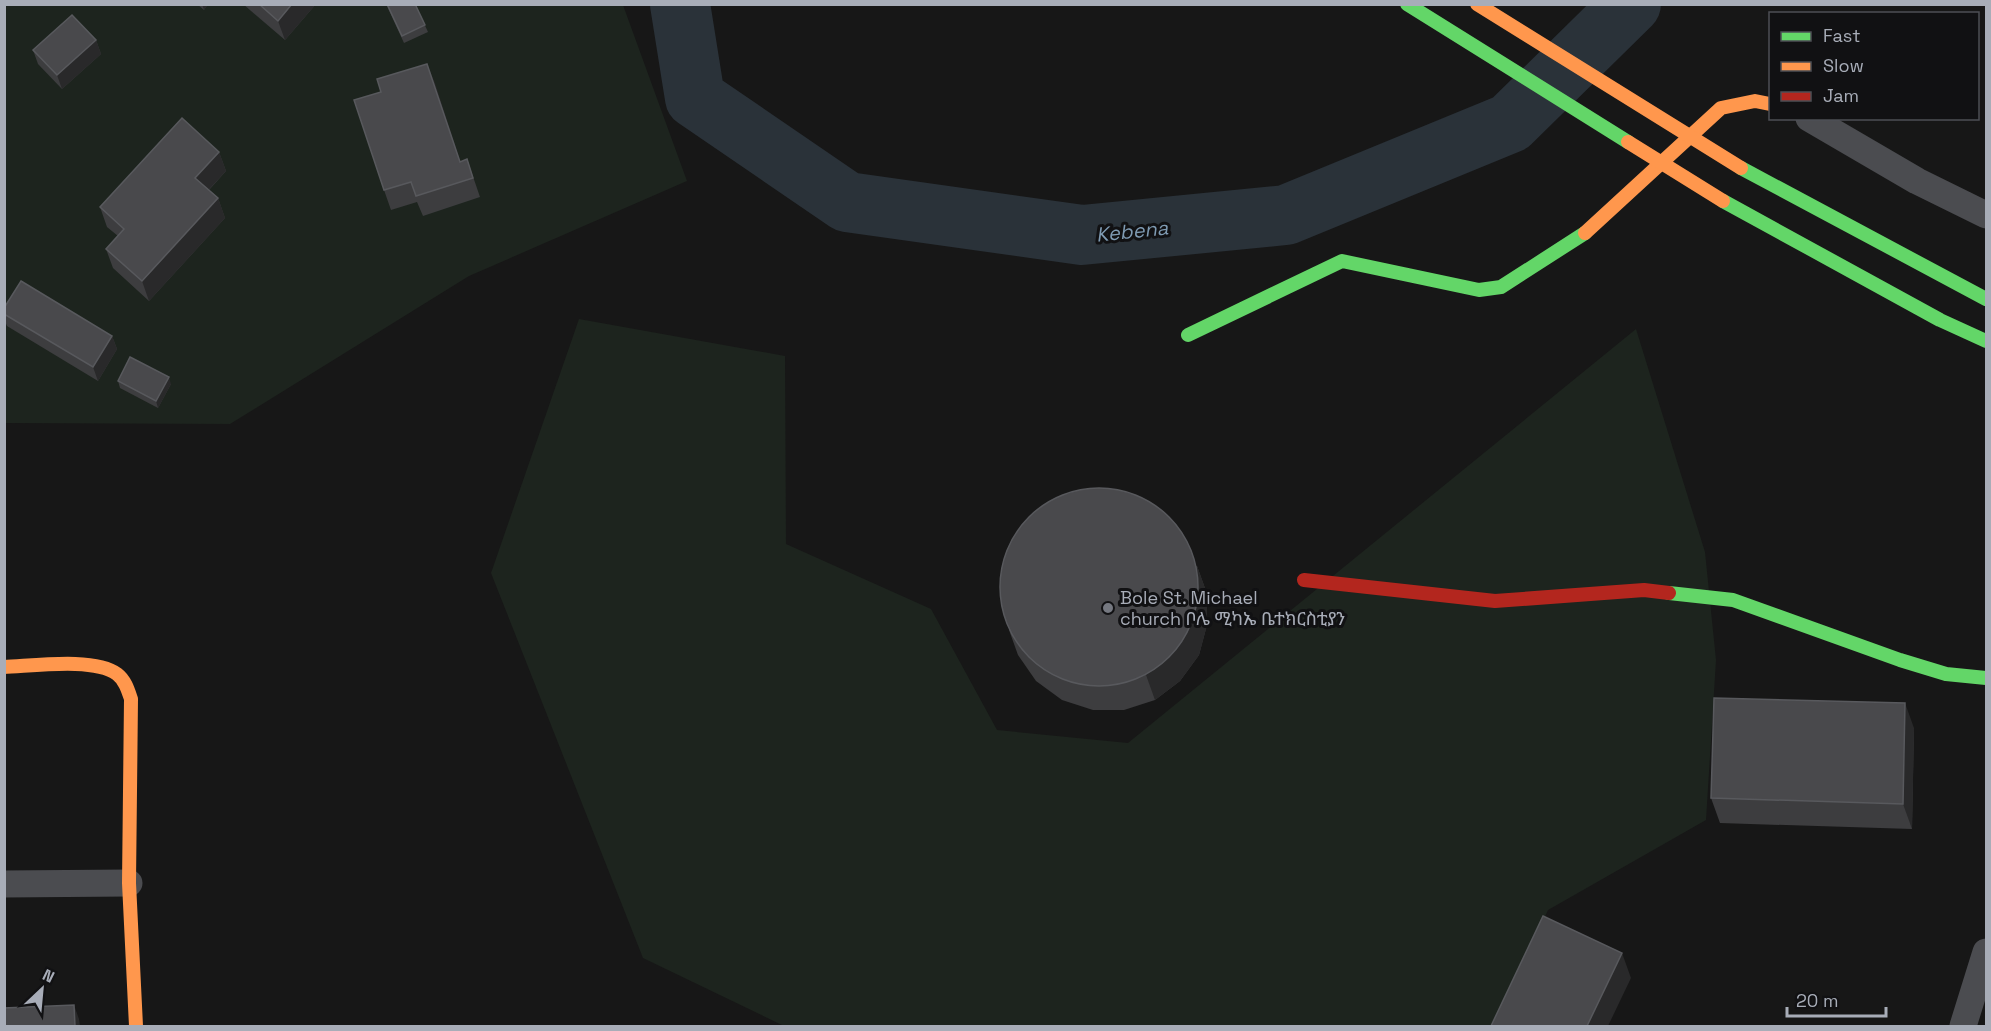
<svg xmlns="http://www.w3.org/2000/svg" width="1991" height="1031" font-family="'Space Grotesk','Noto Sans Ethiopic',sans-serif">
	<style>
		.green { fill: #1d241e }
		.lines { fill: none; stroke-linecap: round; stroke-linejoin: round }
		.river { stroke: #2a3239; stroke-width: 60 }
		.street { stroke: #4b4c50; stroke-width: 27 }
		.fast { stroke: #63d668; stroke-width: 14 }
		.slow { stroke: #ff974d; stroke-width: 14 }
		.jam { stroke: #b3261e; stroke-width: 14 }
		.fast-bridge { stroke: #63d668; stroke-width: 14 }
		.slow-bridge { stroke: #ff974d; stroke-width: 14 }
		.wall { fill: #3d3d3f }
		.shaded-wall { fill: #29292a }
		.building { fill: #49494c; stroke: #58595d; stroke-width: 1.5 }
		.poi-dot { fill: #757880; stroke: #111113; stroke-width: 2 }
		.labels { text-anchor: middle; stroke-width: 6; stroke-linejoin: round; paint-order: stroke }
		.poi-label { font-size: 18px; fill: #a8adb8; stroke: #111113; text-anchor: start }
		.water-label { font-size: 20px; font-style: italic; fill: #7f9bb3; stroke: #111113 }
	</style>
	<rect width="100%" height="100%" fill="#171717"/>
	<!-- green -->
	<g class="green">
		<path d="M5,5H623L687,181L469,276L230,424L5,423Z"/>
		<path d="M579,319L785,356L786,544L931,609L997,730L1128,743L1636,329L1705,552L1716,660L1706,820L1548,910L1494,1026H784L643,958L491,573Z"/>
	</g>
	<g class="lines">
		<!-- river -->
		<path class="river" d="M680,4L695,98L847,202L1082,235L1286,215L1510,123L1631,4"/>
		<!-- street -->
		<g class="street">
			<path d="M1809,118L1917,181L1986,215"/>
			<path d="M4,884L129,883"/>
			<path d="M1963,1026L1986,952"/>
		</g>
		<!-- fast -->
		<g class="fast">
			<path d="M1741,168L1986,299"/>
			<path d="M1723,201L1940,320L1986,341"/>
			<path d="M1188,335L1342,261L1479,290L1501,287L1585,233"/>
			<path d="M1669,593L1733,600L1900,660L1946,674L1986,678"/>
		</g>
		<!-- slow -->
		<g class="slow">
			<path d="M1585,233L1721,108L1755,101L1770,104"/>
			<path d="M4,667C32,666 95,657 117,674C125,680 128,690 131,699L129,883L136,1026"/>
		</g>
		<!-- jam -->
		<path class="jam" d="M1304,580L1495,601L1644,590L1669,593"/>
		<!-- fast-bridge -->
		<path class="fast-bridge" d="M1407,4L1628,142"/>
		<!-- slow-bridge -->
		<g class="slow-bridge">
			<path d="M1477,4L1741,168"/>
			<path d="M1628,142L1723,201"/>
		</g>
	</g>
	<!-- wall -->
	<g class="wall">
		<path d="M197,4H208L204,10Z"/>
		<path d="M243,4H316L285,40Z"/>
		<path d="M386,4H415L428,32L404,43Z"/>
		<path d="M96,40L101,54L62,89L38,64L33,50Z"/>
		<path d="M427,64L460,162L467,159L480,197L423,216L417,202L391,210L384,190L381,92Z"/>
		<path d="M219,152L226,171L209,190L218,198L225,218L149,301L113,268L106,249L118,236L107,227L100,207Z"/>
		<path d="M4,308L112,336L117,349L98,381L7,326L4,319Z"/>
		<path d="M118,381L171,384L158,408L120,388Z"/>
		<path d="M1197,566L1206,591L1207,625L1199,655L1180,681L1155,700L1124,710H1093L1062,700L1036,681L1018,655L1009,630Z"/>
		<path d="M1914,728L1912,829L1720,823L1711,798Z"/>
	</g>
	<!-- shaded-wall -->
	<g class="shaded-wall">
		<path d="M202,4H208L204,10Z"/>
		<path d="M292,4H316L285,40L278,21Z"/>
		<path d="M96,40L101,54L62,89L57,75Z"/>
		<path d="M427,64L435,83L467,182L460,162Z"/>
		<path d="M219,152L226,171L202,197L195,178Z"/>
		<path d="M218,198L225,218L149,301L142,281Z"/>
		<path d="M112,336L117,349L98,381L93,367Z"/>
		<path d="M169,377L171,384L158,408L156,401Z"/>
		<path d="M1197,566L1206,591L1207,625L1199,655L1180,681L1155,700L1146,675Z"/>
		<path d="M1905,703L1914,728L1912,829L1903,804Z"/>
		<path d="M1622,953L1631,978L1608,1026H1587Z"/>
		<path d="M74,1005L79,1019L80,1026H75Z"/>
	</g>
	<!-- building -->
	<g class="building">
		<path d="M259,4H292L278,21Z"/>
		<path d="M387,4H415L425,25L402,36Z"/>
		<path d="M72,15L96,40L57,75L33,50Z"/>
		<path d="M427,64L460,162L467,159L473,178L416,196L411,182L384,190L354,100L381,92L377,79Z"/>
		<path d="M182,118L219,152L195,178L218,198L142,281L106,249L124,229L100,207Z"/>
		<path d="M21,281L112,336L93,367L4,314V308Z"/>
		<path d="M130,357L169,377L156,401L118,381Z"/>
		<circle cx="1099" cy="587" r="99"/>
		<path d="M1714,698L1905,703L1903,804L1711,798Z"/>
		<path d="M1543,916L1622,953L1587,1026H1491Z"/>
		<path d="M74,1005L75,1026H4V1008Z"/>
	</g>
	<!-- markers -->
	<circle class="poi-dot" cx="1108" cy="608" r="6"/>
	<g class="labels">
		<!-- poi labels -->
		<g class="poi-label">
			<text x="1120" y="604">Bole St. Michael<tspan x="1120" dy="21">church ቦሌ ሚካኤ ቤተክርስቲያን</tspan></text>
		</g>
		<!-- water labels -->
		<g class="water-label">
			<text transform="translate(1132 231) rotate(-6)" y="7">Kebena</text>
		</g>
	</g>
	<!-- border -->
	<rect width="1991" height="1031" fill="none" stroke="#a8adb8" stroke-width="12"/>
	<!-- legend -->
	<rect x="1769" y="12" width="210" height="108" fill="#111113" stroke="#4d4f55" stroke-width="1.5"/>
	<rect x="1781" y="32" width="30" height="9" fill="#63d668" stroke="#4d4f55" stroke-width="1.5"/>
	<text x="1823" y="42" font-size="18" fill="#a8adb8">Fast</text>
	<rect x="1781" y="62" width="30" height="9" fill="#ff974d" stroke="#4d4f55" stroke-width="1.5"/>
	<text x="1823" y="72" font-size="18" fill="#a8adb8">Slow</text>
	<rect x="1781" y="92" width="30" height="9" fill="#b3261e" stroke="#4d4f55" stroke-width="1.5"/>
	<text x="1823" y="102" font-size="18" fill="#a8adb8">Jam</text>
	<!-- north arrow -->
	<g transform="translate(42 989) rotate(26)" stroke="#111113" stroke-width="4.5" paint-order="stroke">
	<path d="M0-4.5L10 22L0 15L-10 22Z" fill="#a8adb8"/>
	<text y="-9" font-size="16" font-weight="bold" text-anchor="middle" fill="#a8adb8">N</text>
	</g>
	<!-- scale -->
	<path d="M1787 1007v9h99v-9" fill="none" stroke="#a8adb8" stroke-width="3"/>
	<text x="1796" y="1007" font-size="18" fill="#a8adb8" stroke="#111113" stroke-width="4.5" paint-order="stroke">20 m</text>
</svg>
